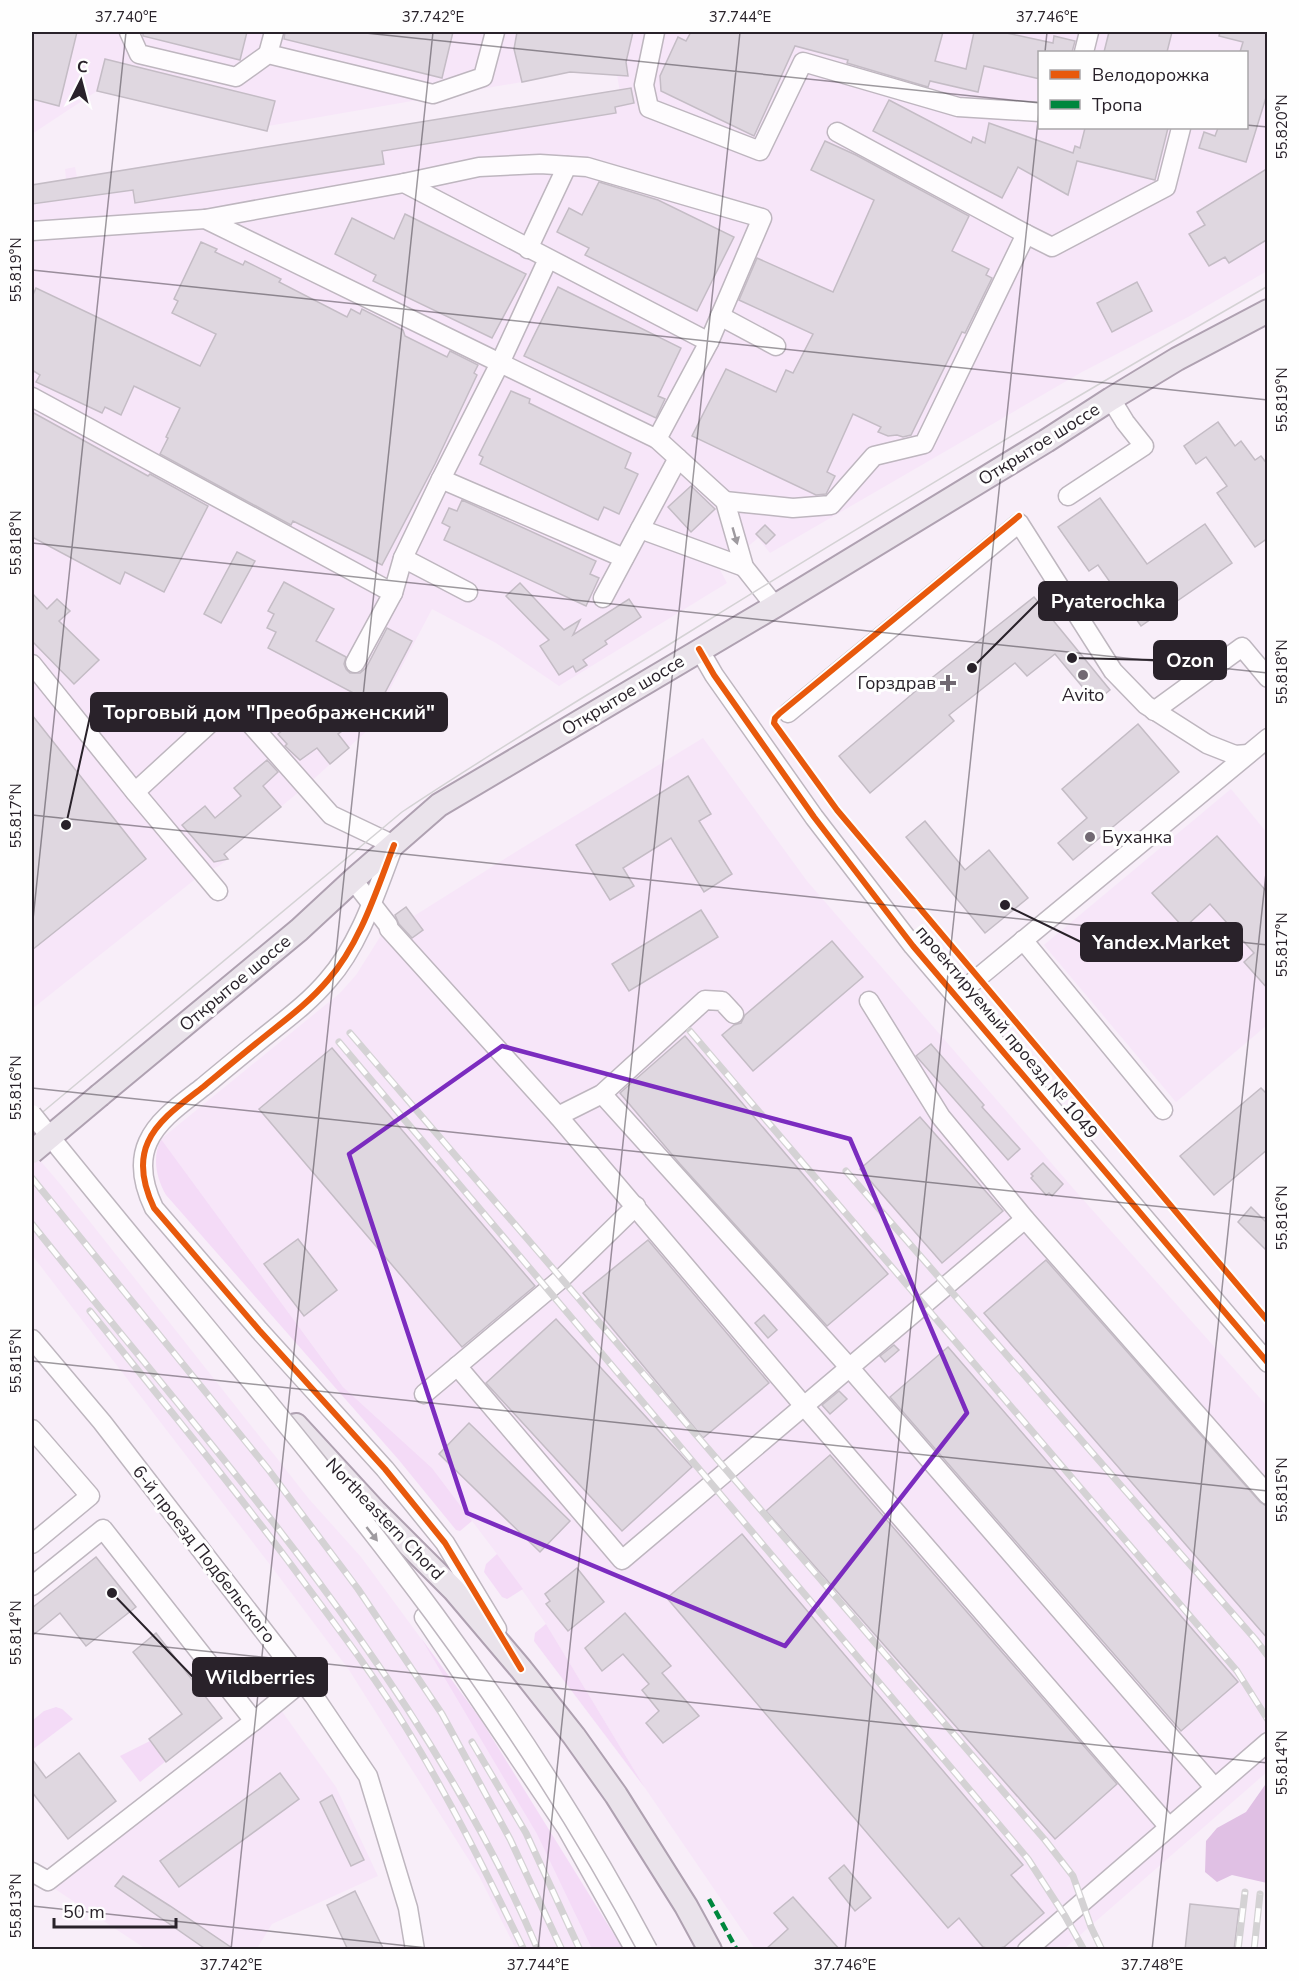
<svg xmlns="http://www.w3.org/2000/svg" width="1299" height="1981" font-family="'Nunito Sans',sans-serif">
	<style>
		.built { fill: #f7e6f9; fill-rule: evenodd }
		.green { fill: #f4dbf7 }
		.forest { fill: #e0c0e4 }
		.building { fill: #dfd7e0; stroke: #c4bcc5; stroke-width: 1.5 }
		.lines { fill: none; stroke-linecap: round; stroke-linejoin: round }
		.minor-casing { stroke: #beb6bf; stroke-width: 21 }
		.major-casing { stroke: #afa1b1; stroke-width: 26 }
		.minor { stroke: #fefcfe; stroke-width: 18 }
		.major { stroke: #eae3eb; stroke-width: 22 }
		.tram { stroke: #d4d2d4; stroke-width: 1.5 }
		.rail-casing { stroke: #d4d2d4; stroke-width: 7 }
		.rail { stroke: #fefefe; stroke-width: 4.5; stroke-dasharray: 14; stroke-linecap: butt }
		.minor-bridge-casing { stroke: #beb6bf; stroke-width: 21; stroke-linecap: butt }
		.major-bridge-casing { stroke: #afa1b1; stroke-width: 26; stroke-linecap: butt }
		.minor-bridge { stroke: #fefcfe; stroke-width: 18 }
		.major-bridge { stroke: #eae3eb; stroke-width: 22 }
		.quiet { stroke: #00873e; stroke-width: 4.5; stroke-dasharray: 9 4.5; stroke-linecap: butt }
		.cycleway-casing { stroke: #fefefe; stroke-width: 10 }
		.cycleway { stroke: #e8590c; stroke-width: 6 }
		.oneway { fill: #9e9a9f }
		.marked { fill: none; stroke: #7b2cbf; stroke-width: 4.5; stroke-linejoin: round }
		.ticks { fill: none; stroke: #29222a; stroke-width: 1.5; stroke-opacity: 0.45 }
		.poi-dot { fill: #716972; stroke: #fefefe; stroke-width: 2 }
		.labels { text-anchor: middle; stroke-width: 6; stroke-linejoin: round; paint-order: stroke }
		.street-label { font-size: 18px; fill: #29222a; stroke: #fefefe }
		.poi-label { font-size: 18px; fill: #29222a; stroke: #fefefe; text-anchor: end }
		.leader { fill: none; stroke: #29222a; stroke-width: 2 }
		.callout-dot { fill: #29222a; stroke: #fefefe; stroke-width: 2 }
		.callout { fill: #29222a; stroke: #29222a; stroke-width: 2 }
		.callout-label { font-size: 20px; text-anchor: middle; font-weight: bold; fill: #fff }
		.neatline { fill: none; stroke: #29222a; stroke-width: 2 }
		.ticks-label { font-size: 15px; text-anchor: middle; fill: #29222a }
	</style>
	<rect width="100%" height="100%" fill="#f8eef9"/>
	<!-- built -->
	<g class="built">
		<path d="M32,32H1267V271L1188,317L1082,372L770,553L758,538L720,570L727,583L559,686L496,643L432,609L369,729L306,786L224,854L228,859L219,866L203,873L32,1009V185L66,179L65,169L75,167L77,177L612,91L613,93L620,92L617,75L570,72L522,82L268,126L254,123L253,128L239,124L225,117L223,122L97,91L32,134ZM1040,52H1246V128H1040Z"/>
		<path d="M703,738L807,881L1079,1195L1267,1406V1772L1064,1949H755L645,1788L546,1624L497,1554L432,1468L343,1387L161,1139L340,993L356,975L380,937L395,924L391,918L406,907L414,916L522,848Z"/>
		<path d="M1231,789L1267,833V1025L1176,1102L1044,945Z"/>
		<path d="M32,1151L61,1185L309,1499L361,1557L481,1720L608,1949H516L479,1876L349,1670L271,1566L32,1255Z"/>
		<path d="M281,1710L336,1787L378,1876L272,1924L256,1950L146,1949L55,1889L67,1875Z"/>
	</g>
	<!-- green -->
	<g class="green">
		<path d="M161,1139L343,1387L432,1468L472,1521L460,1531L456,1530L398,1459L166,1195C156,1177 152,1158 161,1139Z"/>
		<path d="M497,1554L523,1589L507,1599L502,1597L484,1572L486,1564Z"/>
		<path d="M546,1624L645,1788L534,1641L535,1633Z"/>
		<path d="M421,1638L481,1720L623,1949H592L537,1834Z"/>
		<path d="M56,1707L62,1709L73,1719L32,1750V1721L44,1711Z"/>
		<path d="M150,1741L166,1761L140,1782L120,1756Z"/>
	</g>
	<!-- forest -->
	<path class="forest" d="M1265,1785L1268,1787L1267,1883L1232,1875L1217,1882L1205,1872L1206,1841L1217,1828L1246,1812Z"/>
	<!-- building -->
	<g class="building">
		<path d="M32,32H77L59,106L32,99Z"/>
		<path d="M143,32H247L240,60L143,36Z"/>
		<path d="M285,32H453L442,78L284,39Z"/>
		<path d="M517,32H633L626,62L628,76L570,72L522,82L514,49Z"/>
		<path d="M691,32H943L935,61L966,69L974,32H1002L1053,43L1054,36L1075,41L1072,52H1040V79L984,66L978,92L930,81L928,87L847,63L848,60L795,46L754,136L661,91L660,76L678,37L686,41Z"/>
		<path d="M1109,32H1172L1167,52H1104Z"/>
		<path d="M1220,32H1268V91L1246,162L1199,148L1204,132L1215,136L1218,128H1246V52H1240L1243,42L1219,36Z"/>
		<path d="M105,59L275,101L267,131L97,91Z"/>
		<path d="M631,88L634,103L615,107L616,113L382,151L384,164L135,203L133,190L32,204V185Z"/>
		<path d="M889,100L971,143L973,137L985,143L989,123L1073,153L1075,146L1080,148L1085,128H1168L1155,180L1077,161L1068,195L1018,167L1002,198L873,131Z"/>
		<path d="M825,141L856,155L969,216L952,251L989,269L986,275L992,278L965,333L962,332L911,435L903,437L897,435L888,436L878,432L881,427L853,414L827,472L835,476L826,494L816,495L692,436L726,369L776,392L786,370L793,373L813,334L739,300L757,258L833,292L851,252L874,200L811,170Z"/>
		<path d="M1268,168V239L1229,263L1225,257L1209,266L1189,234L1205,225L1197,212Z"/>
		<path d="M599,182L658,200L734,237L697,311L585,255L589,248L557,232L569,208L582,215Z"/>
		<path d="M405,214L526,274L492,338L373,281L376,275L335,254L352,218L394,239Z"/>
		<path d="M201,242L217,249L215,252L243,265L245,261L281,279L279,282L347,317L351,309L360,314L362,309L403,330L405,336L447,357L450,351L478,365L474,373L477,375L435,464L382,565L293,521L291,525L160,454L168,438L166,437L180,408L134,386L121,415L105,407L102,413L36,382L40,375L32,370V297L36,288L200,366L216,334L172,313L178,301L174,299Z"/>
		<path d="M1137,282L1152,311L1112,332L1097,303Z"/>
		<path d="M558,287L681,348L658,396L665,399L656,418L524,356Z"/>
		<path d="M511,391L530,399L529,403L631,453L625,468L638,474L619,514L604,507L598,520L480,464L483,457L479,455Z"/>
		<path d="M32,412L148,476L150,474L208,506L164,592L125,572L120,584L32,537Z"/>
		<path d="M1218,422L1235,446L1241,441L1255,460L1261,456L1268,465V538L1255,547L1217,493L1227,486L1206,457L1196,464L1184,446Z"/>
		<path d="M691,486L715,509L691,532L668,507Z"/>
		<path d="M1100,498L1147,564L1205,524L1232,563L1141,626L1098,565L1089,571L1058,527Z"/>
		<path d="M462,500L596,561L590,574L599,578L586,606L444,540L450,527L442,523L449,508L457,511Z"/>
		<path d="M765,525L775,535L766,544L756,534Z"/>
		<path d="M237,552L255,561L221,623L204,614Z"/>
		<path d="M284,582L334,609L316,641L346,657L344,664L346,669L350,673H360L366,668L387,628L412,641L378,706L268,648L276,632L267,628L274,614L268,611Z"/>
		<path d="M520,583L564,630L580,620L573,635L629,599L641,617L605,641L607,644L583,660L587,665L576,672L573,666L559,675L540,646L549,640L506,596Z"/>
		<path d="M32,593L47,609L57,599L70,611L59,621L99,660L74,684L32,641Z"/>
		<path d="M1034,597L1110,690L1095,702L1055,654L1027,676L1015,663L949,715L954,721L870,793L839,756L924,684Z"/>
		<path d="M319,712L329,723L333,720L342,731L338,734L349,748L330,764L317,748L300,760L285,746L287,744L278,734L296,720L301,726Z"/>
		<path d="M32,715L146,859L32,950Z"/>
		<path d="M1138,724L1179,772L1073,860L1058,843L1087,818L1062,789Z"/>
		<path d="M267,760L278,772L263,786L281,807L224,854L228,859L214,862L182,825L205,806L215,818L241,796L234,788Z"/>
		<path d="M688,776L711,814L699,821L732,874L704,892L671,838L623,868L634,886L610,900L576,845Z"/>
		<path d="M925,821L965,870L989,850L1028,898L985,933L906,837Z"/>
		<path d="M1217,836L1268,893V989L1244,962L1254,953L1210,904L1184,928L1152,893Z"/>
		<path d="M406,907L423,930L412,938L399,924L395,915Z"/>
		<path d="M701,910L718,937L629,991L612,964Z"/>
		<path d="M832,941L863,977L753,1071L722,1035L734,1025L741,1023L745,1015Z"/>
		<path d="M685,1036L888,1274L827,1326L680,1164L620,1093Z"/>
		<path d="M931,1044L984,1105L982,1107L1020,1149L1008,1160L917,1057L916,1056Z"/>
		<path d="M332,1048L535,1286L462,1347L259,1109Z"/>
		<path d="M1261,1088L1268,1095V1149L1214,1195L1180,1156Z"/>
		<path d="M920,1117L1003,1211L942,1263L860,1169Z"/>
		<path d="M1043,1163L1063,1184L1052,1196L1049,1193L1046,1195L1031,1178L1033,1176L1031,1174Z"/>
		<path d="M1251,1207L1268,1224V1252L1238,1222Z"/>
		<path d="M298,1239L337,1290L304,1316L264,1264Z"/>
		<path d="M648,1240L769,1383L703,1438L583,1293Z"/>
		<path d="M1046,1260L1260,1502L1268,1507V1639L984,1313Z"/>
		<path d="M764,1315L777,1330L768,1338L755,1323Z"/>
		<path d="M556,1319L692,1467L622,1531L486,1383Z"/>
		<path d="M894,1345L899,1350L885,1362L880,1356Z"/>
		<path d="M948,1347L1238,1682L1181,1731L890,1397Z"/>
		<path d="M839,1391L847,1399L830,1414L822,1405Z"/>
		<path d="M469,1423L570,1521L540,1552L439,1454Z"/>
		<path d="M830,1455L1117,1784L1055,1839L766,1511Z"/>
		<path d="M742,1534L1023,1865L1011,1875L1044,1913L1004,1947L993,1950L983,1947L959,1918L948,1928L667,1598Z"/>
		<path d="M96,1557L136,1607L86,1646L60,1613L32,1636V1608Z"/>
		<path d="M577,1568L604,1602L568,1631L546,1604L550,1601L545,1594Z"/>
		<path d="M625,1613L671,1666L662,1673L699,1716L663,1743L646,1723L659,1711L642,1690L649,1684L623,1654L602,1671L585,1648Z"/>
		<path d="M156,1633L222,1718L166,1762L149,1739L182,1714L133,1652Z"/>
		<path d="M79,1753L116,1801L68,1839L32,1792V1759L46,1778Z"/>
		<path d="M280,1773L299,1799L179,1887L160,1861Z"/>
		<path d="M332,1795L364,1860L351,1866L320,1802Z"/>
		<path d="M844,1865L871,1898L855,1911L829,1878Z"/>
		<path d="M123,1876L170,1906L235,1950H207L115,1886Z"/>
		<path d="M355,1891L384,1950H348L327,1905Z"/>
		<path d="M793,1897L840,1950H765L788,1929L774,1913Z"/>
		<path d="M1190,1904L1239,1909L1234,1950H1185Z"/>
	</g>
	<g class="lines">
		<defs>
			<g id="minor">
				<path d="M129,32L139,54L236,77L268,54L433,94L483,77L495,32"/>
				<path d="M655,32L644,85L649,108L760,151L803,62L958,107L1040,112"/>
				<path d="M1084,52L1089,32"/>
				<path d="M268,54L274,32"/>
				<path d="M404,183L479,167L540,164L587,167L762,218L709,342"/>
				<path d="M205,219L404,183L709,342L657,439L500,363L548,259"/>
				<path d="M32,231L205,219L500,363L441,479"/>
				<path d="M1026,234L1052,247L1166,187L1181,128"/>
				<path d="M528,249L567,166"/>
				<path d="M720,316L776,346"/>
				<path d="M32,397L393,593L403,558L441,479L624,558"/>
				<path d="M657,439L725,501L744,567L775,606"/>
				<path d="M1068,496L1144,446L1125,422L1111,399"/>
				<path d="M725,501L793,508L831,505L874,456L924,444L1026,234L837,132"/>
				<path d="M640,529L744,567"/>
				<path d="M403,558L468,592"/>
				<path d="M603,598L678,458"/>
				<path d="M699,649L714,675L814,817L913,946L1268,1363"/>
				<path d="M355,663L393,593"/>
				<path d="M32,664L135,792L218,891"/>
				<path d="M1154,711L1242,647L1268,678"/>
				<path d="M788,713L1019,523L1113,671L1146,705L1207,744L1235,755L1248,754"/>
				<path d="M135,792L232,703L331,815L394,845C377,889 360,944 328,980C312,999 293,1014 274,1029C250,1048 226,1068 203,1087C184,1102 158,1119 148,1142C138,1164 144,1187 154,1208L259,1330L385,1469L445,1543L497,1629"/>
				<path d="M353,880L388,925L389,929L558,1116L804,1406L1169,1827"/>
				<path d="M1023,940L1163,1110"/>
				<path d="M956,996L1268,738"/>
				<path d="M869,1001L941,1117L1025,1219L1268,1495"/>
				<path d="M602,1094L849,1367L1214,1787"/>
				<path d="M558,1116L602,1094L705,1000L722,1001L734,1014"/>
				<path d="M32,1339L102,1422L314,1696L368,1776L408,1908L415,1950"/>
				<path d="M457,1366L622,1560L1025,1219"/>
				<path d="M424,1394L561,1279L636,1206"/>
				<path d="M32,1429L90,1496L32,1544"/>
				<path d="M32,1586L103,1529L254,1721L48,1881L32,1872"/>
				<path d="M424,1617L567,1829L635,1950"/>
				<path d="M254,1721L303,1681"/>
				<path d="M1027,1950L1268,1742"/>
			</g>
			<g id="major">
				<path d="M100,1095L299,930L353,880L439,805L775,606L1046,441L1111,399L1177,359L1268,311"/>
				<path d="M296,1425L375,1511L454,1590L521,1669L574,1736L616,1795L686,1906L710,1950"/>
			</g>
		</defs>
		<!-- minor casing -->
		<use href="#minor" class="minor-casing"/>
		<!-- major casing -->
		<use href="#major" class="major-casing"/>
		<!-- minor -->
		<use href="#minor" class="minor"/>
		<!-- major -->
		<use href="#major" class="major"/>
		<!-- tram -->
		<path class="tram" d="M32,1121L402,812C492,752 586,696 678,639C873,518 1069,400 1268,286"/>
		<defs>
			<g id="rail">
				<path d="M690,1031L1237,1671L1268,1720"/>
				<path d="M350,1033L1045,1840L1073,1876L1091,1927L1102,1950"/>
				<path d="M339,1042L1028,1859L1065,1916L1084,1950"/>
				<path d="M846,1171L1255,1639L1268,1656"/>
				<path d="M32,1178L268,1469L358,1589L442,1714L510,1839L562,1950"/>
				<path d="M32,1224C216,1455 421,1675 538,1950"/>
				<path d="M90,1311C163,1402 237,1491 306,1585C340,1631 375,1677 405,1726C449,1797 487,1874 524,1950"/>
				<path d="M472,1742L526,1833L580,1950"/>
				<path d="M1238,1950L1245,1892"/>
				<path d="M1254,1950L1260,1894"/>
			</g>
		</defs>
		<!-- rail casing -->
		<use href="#rail" class="rail-casing"/>
		<!-- rail -->
		<use href="#rail" class="rail"/>
		<defs>
			<path id="minor-bridge" d="M32,1114C165,1281 307,1442 435,1615C513,1721 586,1833 648,1950"/>
			<path id="major-bridge" d="M32,1152L100,1095"/>
		</defs>
		<!-- minor-bridge casing -->
		<use href="#minor-bridge" class="minor-bridge-casing"/>
		<!-- major-bridge casing -->
		<use href="#major-bridge" class="major-bridge-casing"/>
		<!-- minor-bridge -->
		<use href="#minor-bridge" class="minor-bridge"/>
		<!-- major-bridge -->
		<use href="#major-bridge" class="major-bridge"/>
		<!-- quiet -->
		<path class="quiet" d="M709,1899L737,1950"/>
		<defs>
			<g id="cycleway">
				<path d="M1019,516L780,713L775,718L774,723L837,810L1268,1321"/>
				<path d="M699,649L714,675L814,817L913,946L1268,1363"/>
				<path d="M394,845C377,889 360,944 328,980C312,999 293,1014 274,1029C250,1048 226,1068 203,1087C184,1102 158,1119 148,1142C138,1164 144,1187 154,1208L259,1330L385,1469L445,1543L521,1669"/>
			</g>
		</defs>
		<!-- cycleway casing -->
		<use href="#cycleway" class="cycleway-casing"/>
		<!-- cycleway -->
		<use href="#cycleway" class="cycleway"/>
	</g>
	<!-- one-way arrows -->
	<defs><path id="oneway-solid" d="M-6-.8H1V-3.2L6.5 0L1 3.2V.8H-6Z" transform="scale(1.5)"/></defs>
	<g class="oneway">
		<use href="#oneway-solid" transform="translate(735 536) rotate(74)"/>
		<use href="#oneway-solid" transform="translate(372 1534) rotate(52)"/>
	</g>
	<!-- marked area -->
	<path class="marked" d="M502,1046L850,1139L967,1413L785,1646L467,1513L349,1154Z"/>
	<!-- ticks -->
	<path class="ticks" d="M356,32L1040,103M1045,52L1047,32M1246,125L1268,127M32,270L1268,400M32,543L1268,673M32,815L1268,945M32,929L126,32M32,1088L1268,1218M32,1361L1268,1491M32,1633L1268,1763M32,1906L446,1950M231,1950L433,32M538,1950L740,32M845,1950L1040,102M1152,1950L1268,854"/>
	<!-- markers -->
	<g class="poi-dot">
		<circle cx="1083" cy="675" r="6"/>
		<path d="M945 674h6v6h6v6h-6v6h-6v-6h-6v-6h6z"/>
		<circle cx="1090" cy="837" r="6"/>
	</g>
	<g class="labels">
		<!-- street labels -->
		<g class="street-label">
			<text transform="translate(1039 444) rotate(-32)" y="6">Открытое шоссе</text>
			<text transform="translate(623 695) rotate(-31)" y="6">Открытое шоссе</text>
			<text transform="translate(235 983) rotate(-40)" y="6">Открытое шоссе</text>
			<text transform="translate(1007 1032) rotate(50)" y="6">проектируемый проезд № 1049</text>
			<text transform="translate(385 1519) rotate(46)" y="6">Northeastern Chord</text>
			<text transform="translate(204 1554) rotate(52)" y="6">6-й проезд Подбельского</text>
		</g>
		<!-- poi labels -->
		<g class="poi-label">
			<text x="936" y="689">Горздрав</text>
			<text x="1083" y="701" text-anchor="middle">Avito</text>
			<text x="1102" y="843" text-anchor="start">Буханка</text>
		</g>
	</g>
	<!-- callouts -->
	<path class="leader" d="M972 668L1039 601M1072 658L1154 660M66 825L91 712M1005 905L1081 942M112 1593L193 1677"/>
	<g class="callout-dot">
		<circle cx="972" cy="668" r="6"/>
		<circle cx="1072" cy="658" r="6"/>
		<circle cx="66" cy="825" r="6"/>
		<circle cx="1005" cy="905" r="6"/>
		<circle cx="112" cy="1593" r="6"/>
	</g>
	<g class="callout">
		<rect x="1039" y="582" width="138" height="38" rx="6"/>
		<rect x="1154" y="641" width="72" height="38" rx="6"/>
		<rect x="91" y="693" width="356" height="38" rx="6"/>
		<rect x="1081" y="923" width="161" height="38" rx="6"/>
		<rect x="193" y="1658" width="134" height="38" rx="6"/>
	</g>
	<g class="callout-label">
		<text x="1108" y="608">Pyaterochka</text>
		<text x="1190" y="667">Ozon</text>
		<text x="269" y="719">Торговый дом "Преображенский"</text>
		<text x="1161" y="949">Yandex.Market</text>
		<text x="260" y="1684">Wildberries</text>
	</g>
	<!-- border -->
	<rect width="1299" height="1981" fill="none" stroke="#fefefe" stroke-width="66"/>
	<!-- legend -->
	<rect x="1038" y="51" width="210" height="78" fill="#fefefe" stroke="#a9a6a9" stroke-width="1.5"/>
	<rect x="1050" y="70" width="30" height="9" fill="#e8590c" stroke="#a9a6a9" stroke-width="1.5"/>
	<text x="1092" y="81" font-size="18" fill="#29222a">Велодорожка</text>
	<rect x="1050" y="100" width="30" height="9" fill="#00873e" stroke="#a9a6a9" stroke-width="1.5"/>
	<text x="1092" y="111" font-size="18" fill="#29222a">Тропа</text>
	<!-- north arrow -->
	<g transform="translate(81 81) rotate(6)" stroke="#fefefe" stroke-width="4.5" paint-order="stroke">
	<path d="M0-4.5L10 22L0 15L-10 22Z" fill="#29222a"/>
	<text y="-9" font-size="16" font-weight="bold" text-anchor="middle" fill="#29222a">С</text>
	</g>
	<!-- scale -->
	<path d="M54 1918v9h122v-9" fill="none" stroke="#29222a" stroke-width="3"/>
	<text x="63" y="1918" font-size="18" fill="#29222a" stroke="#fefefe" stroke-width="4.5" paint-order="stroke">50 m</text>
	<rect x="33" y="33" width="1233" height="1915" class="neatline"/>
	<g class="ticks-label">
		<text x="126" y="22">37.740°E</text>
		<text x="433" y="22">37.742°E</text>
		<text x="740" y="22">37.744°E</text>
		<text x="1047" y="22">37.746°E</text>
		<text transform="translate(1282 127) rotate(-90)" y="5">55.820°N</text>
		<text transform="translate(16 270) rotate(-90)" y="5">55.819°N</text>
		<text transform="translate(1282 400) rotate(-90)" y="5">55.819°N</text>
		<text transform="translate(16 543) rotate(-90)" y="5">55.818°N</text>
		<text transform="translate(1282 672) rotate(-90)" y="5">55.818°N</text>
		<text transform="translate(16 816) rotate(-90)" y="5">55.817°N</text>
		<text transform="translate(1282 945) rotate(-90)" y="5">55.817°N</text>
		<text transform="translate(16 1088) rotate(-90)" y="5">55.816°N</text>
		<text transform="translate(1282 1218) rotate(-90)" y="5">55.816°N</text>
		<text transform="translate(16 1361) rotate(-90)" y="5">55.815°N</text>
		<text transform="translate(1282 1490) rotate(-90)" y="5">55.815°N</text>
		<text transform="translate(16 1633) rotate(-90)" y="5">55.814°N</text>
		<text transform="translate(1282 1763) rotate(-90)" y="5">55.814°N</text>
		<text transform="translate(16 1906) rotate(-90)" y="5">55.813°N</text>
		<text x="231" y="1970">37.742°E</text>
		<text x="538" y="1970">37.744°E</text>
		<text x="845" y="1970">37.746°E</text>
		<text x="1152" y="1970">37.748°E</text>
	</g>
</svg>
